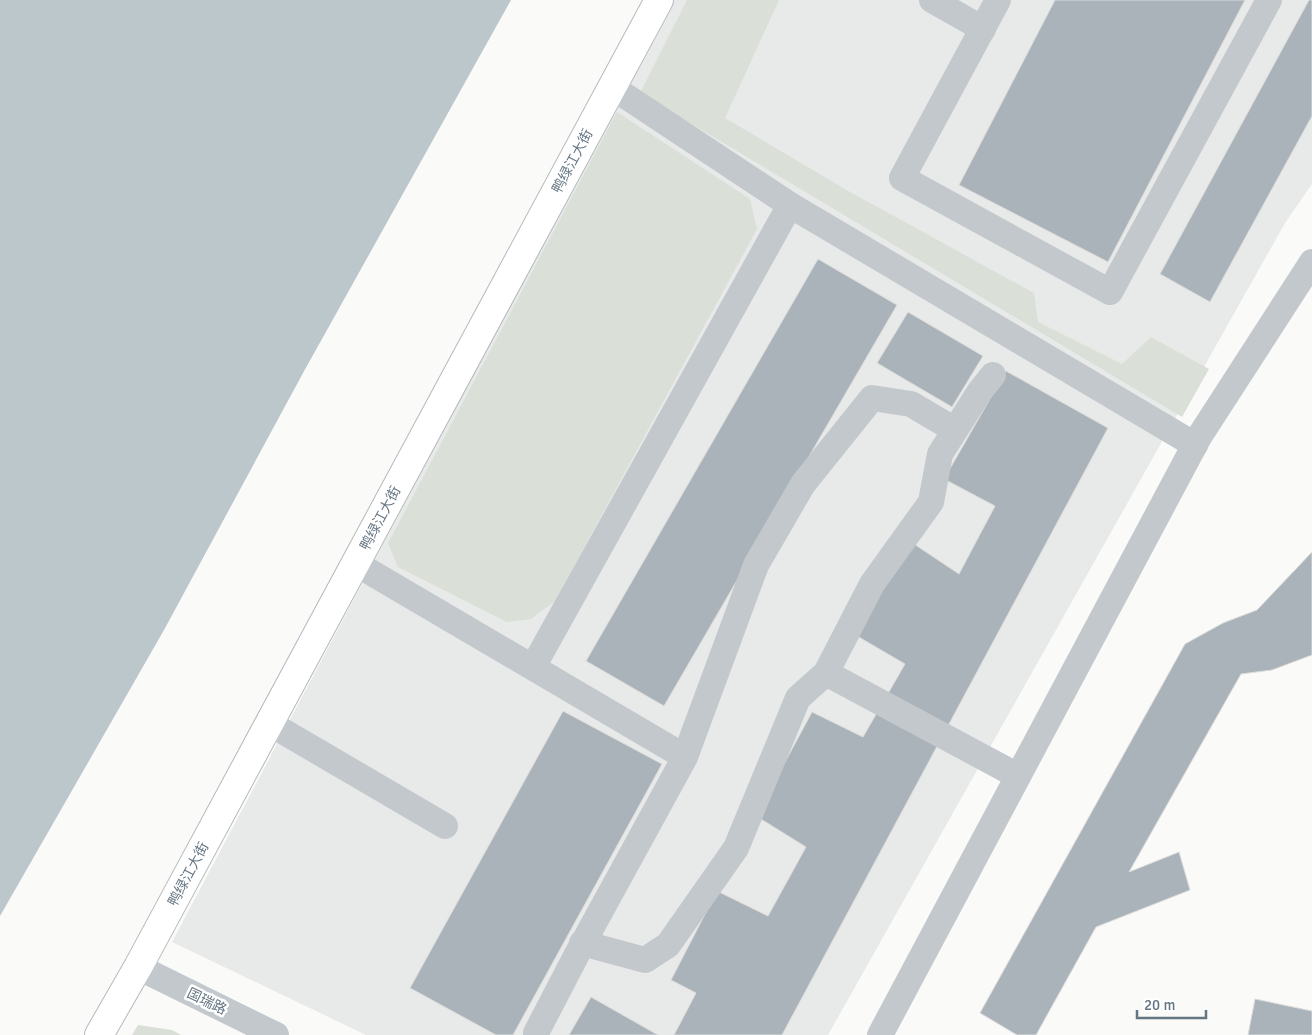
<svg xmlns="http://www.w3.org/2000/svg" width="1312" height="1035" font-family="Signika,'Noto Sans SC',sans-serif">
	<style>
		.built { fill: #e8e9e9 }
		.green { fill: #dadfd7 }
		.water { fill: #bbc7cb }
		.building { fill: #aab3b9; stroke: #dcdcda }
		.lines { fill: none; stroke-linecap: round; stroke-linejoin: round }
		.highway-casing { stroke: #b4b9bd; stroke-width: 30 }
		.minor { stroke: #c3c8cc; stroke-width: 26 }
		.highway { stroke: #fff; stroke-width: 28 }
		.labels { text-anchor: middle; stroke-width: 5; stroke-linejoin: round; paint-order: stroke }
		.street-label { font-size: 14px; fill: #657683; stroke: #fff }
	</style>
	<rect width="100%" height="100%" fill="#fafaf8"/>
	<!-- built -->
	<path class="built" d="M672,0H1312V184L1285,223L828,1035H366L172,942Z"/>
	<!-- green -->
	<g class="green">
		<path d="M687,0H779L725,118L850,192L1034,293L1038,322L1122,364L1151,337L1209,369L1182,417L640,93Z"/>
		<path d="M617,112L750,199L757,229L555,601L531,619L507,622L398,567L388,543Z"/>
		<path d="M138,1025L172,1030L181,1035H132Z"/>
	</g>
	<!-- water -->
	<path class="water" d="M0,0H511L303,373L164,630L0,916Z"/>
	<!-- building -->
	<g class="building">
		<path d="M1055,0H1245L1108,262L959,185Z"/>
		<path d="M1309,0H1312V116L1210,302L1160,274Z"/>
		<path d="M818,259L897,305L664,706L586,661Z"/>
		<path d="M908,312L983,356L952,407L877,363Z"/>
		<path d="M1006,371L1108,428L782,1035H674L696,993L671,980L717,891L768,916L806,847L756,816L812,712L863,737L905,664L857,636L908,540L959,574L995,506L944,479Z"/>
		<path d="M1312,552V655L1272,670L1241,674L1129,872L1179,852L1190,890L1096,927L1036,1035H1017L980,1013L1185,644L1223,623L1257,610Z"/>
		<path d="M563,711L662,764L513,1035H496L410,988Z"/>
		<path d="M591,997L658,1035H569Z"/>
		<path d="M1255,999L1312,1011V1035H1248Z"/>
	</g>
	<g class="lines">
		<defs>
			<path id="highway" d="M99,1035L138,967L659,0"/>
		</defs>
		<!-- highway casing -->
		<use href="#highway" class="highway-casing"/>
		<!-- minor -->
		<g class="minor">
			<path d="M932,0L983,29"/>
			<path d="M998,0L902,178L1110,292L1269,0"/>
			<path d="M790,205L1195,445"/>
			<path d="M355,563L685,757L576,956L536,1033"/>
			<path d="M533,667L790,205L612,87"/>
			<path d="M826,673L1018,776"/>
			<path d="M269,723L445,826"/>
			<path d="M685,757L756,565L803,484L872,398L911,404L955,430"/>
			<path d="M582,943L645,960L668,945L736,848L798,698L826,673L872,584L931,502L940,454L980,391L993,375"/>
			<path d="M138,967L276,1035"/>
			<path d="M880,1035L1199,437L1312,262"/>
		</g>
		<!-- highway -->
		<use href="#highway" class="highway"/>
	</g>
	<g class="labels">
		<!-- street labels -->
		<g class="street-label">
			<text transform="translate(572 161) rotate(-62)" y="5">鸭绿江大街</text>
			<text transform="translate(380 518) rotate(-62)" y="5">鸭绿江大街</text>
			<text transform="translate(188 874) rotate(-62)" y="5">鸭绿江大街</text>
			<text transform="translate(207 1001) rotate(26)" y="5">国瑞路</text>
		</g>
	</g>
	<!-- scale -->
	<path d="M1137 1010v8h69v-8" fill="none" stroke="#657683" stroke-width="2.5"/>
	<text x="1144" y="1010" font-size="15" fill="#657683" stroke="#ffffff" stroke-width="4" paint-order="stroke">20 m</text>
</svg>
